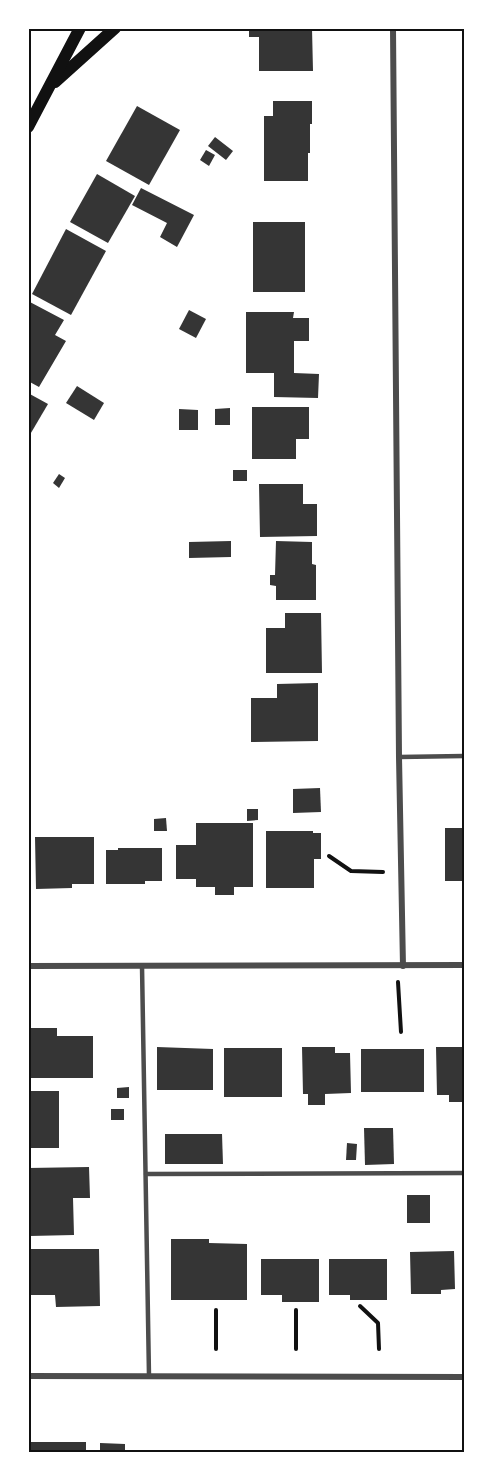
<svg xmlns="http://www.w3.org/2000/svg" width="493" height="1481" font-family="'DM Sans',sans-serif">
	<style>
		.building { fill: #353535 }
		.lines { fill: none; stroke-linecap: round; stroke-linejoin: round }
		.path { stroke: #111; stroke-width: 4 }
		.service { stroke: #4c4c4c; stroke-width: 4.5 }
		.minor { stroke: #4c4c4c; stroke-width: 6 }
		.secondary { stroke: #111; stroke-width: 12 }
		.neatline { fill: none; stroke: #111; stroke-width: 2 }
	</style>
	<rect width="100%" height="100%" fill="#fff"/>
	<!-- building -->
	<g class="building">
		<path d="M249,28H312L313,71H259V37H249Z"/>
		<path d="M273,101H312V124H310V153H308V181H264V116H273Z"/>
		<path d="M137,106L180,130L149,185L106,161Z"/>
		<path d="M215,137L233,151L226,160L208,146Z"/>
		<path d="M206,150L215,155L209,166L200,160Z"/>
		<path d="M97,174L135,196L108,243L70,222Z"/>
		<path d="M141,188L194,215L177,247L160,237L167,223L132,205Z"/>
		<rect x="253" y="222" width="52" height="70"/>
		<path d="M66,229L106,251L71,315L32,294Z"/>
		<path d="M28,301L64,320L55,335L66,341L39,387L28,381Z"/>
		<path d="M189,310L206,319L196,338L179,329Z"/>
		<path d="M246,312H294L293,318H309V341H294V373L319,374L318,398L274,397V373H246Z"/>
		<path d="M77,386L104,403L94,420L66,403Z"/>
		<path d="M28,393L48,404L28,438Z"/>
		<path d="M252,407H309V439H296V459H252Z"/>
		<path d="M230,408V425H215V409Z"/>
		<path d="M179,409L198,410V430H179Z"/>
		<rect x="233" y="470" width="14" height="11"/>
		<path d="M59,474L65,478L59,488L53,483Z"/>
		<path d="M259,484H303V504H317V536L260,537Z"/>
		<path d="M231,541V557L189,558V542Z"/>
		<path d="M276,541L312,542V564L316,565V600H276V586L270,585V575H275Z"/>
		<path d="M285,613H321L322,673H266V628H285Z"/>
		<path d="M318,683V741L251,742V698H277V684Z"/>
		<path d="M320,788L321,812L293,813V789Z"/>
		<path d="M247,809H258V820L247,821Z"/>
		<path d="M166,818L167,831H154V819Z"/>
		<path d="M196,823H253V887H234V895H215V887H196V879H176V845H196Z"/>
		<rect x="445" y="828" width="19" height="53"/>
		<path d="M266,831H313V833H321V859H314V888H266Z"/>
		<path d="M35,837H94V884H72V888L36,889Z"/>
		<path d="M118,848H162V881H145V884H106V850H118Z"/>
		<path d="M28,1028H57V1036H93V1078H28Z"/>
		<path d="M157,1047L213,1049V1090H157Z"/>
		<path d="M302,1047H335V1053H350L351,1093L325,1094V1105H308V1094H303Z"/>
		<path d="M436,1047H464V1102H449V1095H437Z"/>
		<rect x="224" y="1048" width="58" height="49"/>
		<rect x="361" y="1049" width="63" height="43"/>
		<path d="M129,1087V1098H117V1088Z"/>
		<rect x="28" y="1091" width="31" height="57"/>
		<rect x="111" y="1109" width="13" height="11"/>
		<path d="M364,1128H393L394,1164L365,1165Z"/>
		<path d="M165,1134H222L223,1164H165Z"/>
		<path d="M347,1143L357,1144L356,1160H346Z"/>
		<path d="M89,1167L90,1198H73L74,1235L30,1236L28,1168Z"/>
		<rect x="407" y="1195" width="23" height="28"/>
		<path d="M171,1239H209V1243L247,1244V1300H171Z"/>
		<path d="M28,1249H99L100,1306L56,1307L55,1295H28Z"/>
		<path d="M454,1251L455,1289L441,1290V1294H411L410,1252Z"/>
		<path d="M261,1259H319V1302H282V1295H261Z"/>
		<path d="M329,1259H387V1300H350V1295H329Z"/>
		<rect x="28" y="1442" width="58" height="10"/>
		<path d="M100,1443L125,1444V1452H100Z"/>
	</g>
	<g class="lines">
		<!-- path -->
		<g class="path">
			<path d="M329,856L351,871L383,872"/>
			<path d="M398,982L401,1032"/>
			<path d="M360,1306L378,1323L379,1349"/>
			<path d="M216,1310V1349"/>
			<path d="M296,1310V1349"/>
		</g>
		<!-- service -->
		<g class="service">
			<path d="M399,757L464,756"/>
			<path d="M142,966L149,1376"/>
			<path d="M146,1174L464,1173"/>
		</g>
		<!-- minor -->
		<g class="minor">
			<path d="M393,28L399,757L403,966"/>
			<path d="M28,966L464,965"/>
			<path d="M28,1376L464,1377"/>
		</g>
		<!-- secondary -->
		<g class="secondary">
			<path d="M55,82L115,28"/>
			<path d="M28,127L80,28"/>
		</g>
	</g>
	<!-- border -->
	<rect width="493" height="1481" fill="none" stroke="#ffffff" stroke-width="60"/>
	<rect x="30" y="30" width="433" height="1421" class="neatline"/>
</svg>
